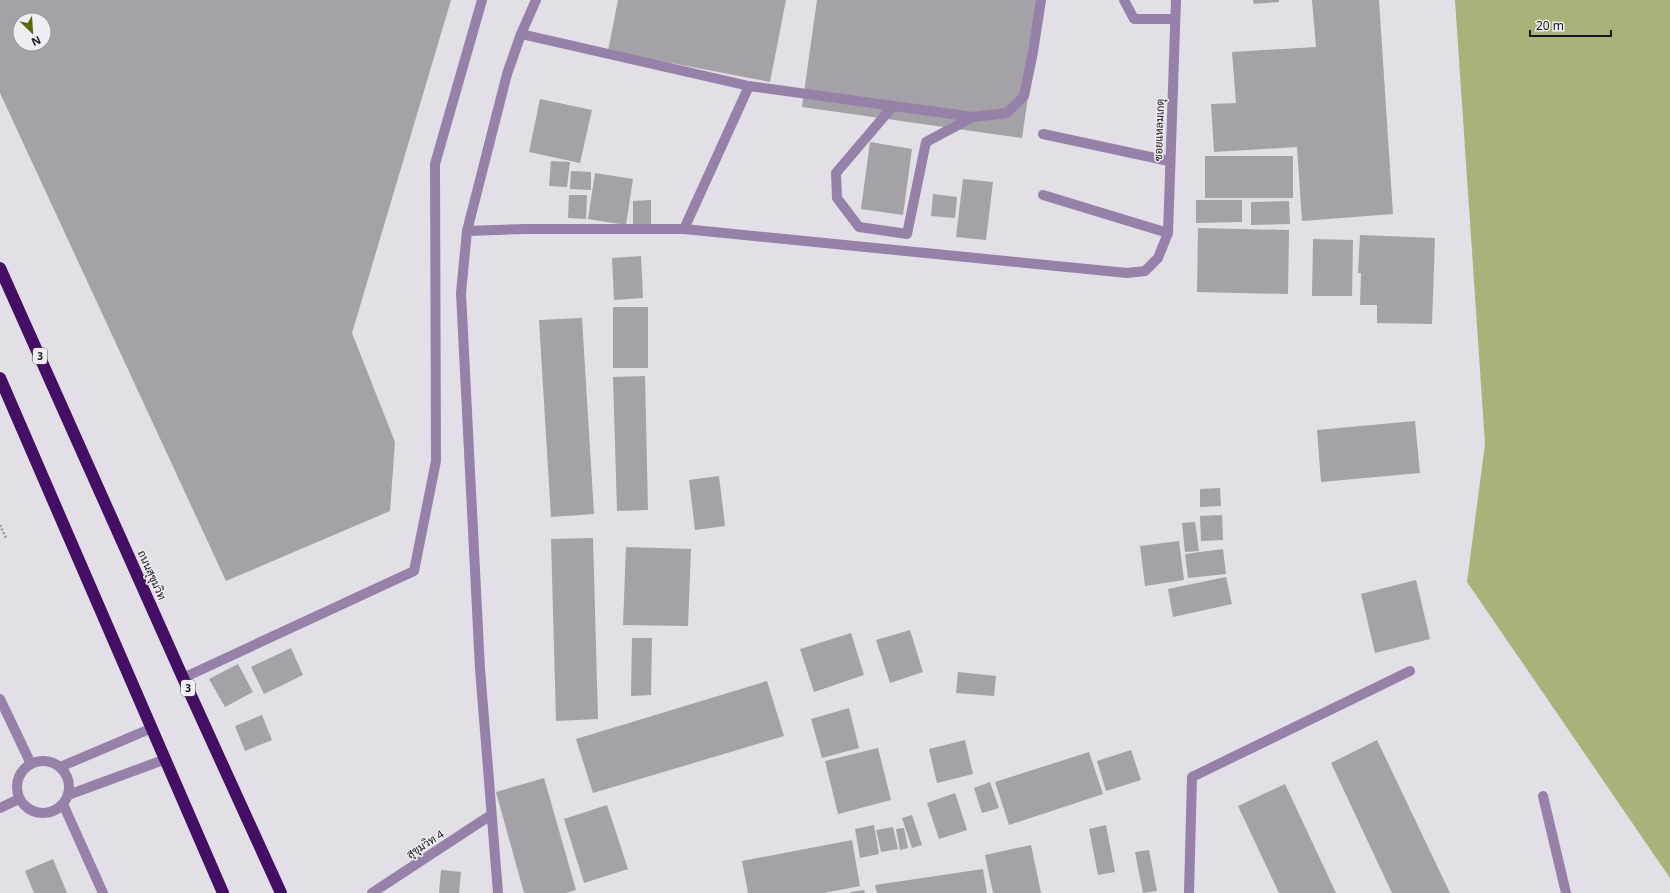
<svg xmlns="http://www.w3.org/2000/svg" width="1670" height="893" font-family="'Noto Sans',Sarabun,sans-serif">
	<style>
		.water { fill: #a7b379 }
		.building { fill: #a4a1a7; fill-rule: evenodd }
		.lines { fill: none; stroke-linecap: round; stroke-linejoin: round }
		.path { stroke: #9a979d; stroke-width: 2.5; stroke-dasharray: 2 2; stroke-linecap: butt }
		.minor { stroke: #9682a9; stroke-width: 10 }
		.highway { stroke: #430e63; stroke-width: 12 }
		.labels { text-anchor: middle; stroke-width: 3; stroke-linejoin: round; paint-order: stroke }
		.shield { fill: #f0edf4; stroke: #58565a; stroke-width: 1 }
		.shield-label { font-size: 10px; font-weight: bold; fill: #171618 }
		.street-label { font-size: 11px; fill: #171618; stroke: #f0edf4 }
	</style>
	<rect width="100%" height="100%" fill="#e3dfe7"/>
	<!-- water -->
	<path class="water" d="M1455,0H1670V878L1467,582L1485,444Z"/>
	<!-- building -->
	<g class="building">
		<path d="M0,0H451L352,333L395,442L390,511L226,581L0,93ZM20,20H44V44H20Z"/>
		<path d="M618,0H786L770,82L608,51Z"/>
		<path d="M817,0H1042L1022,138L802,107Z"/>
		<path d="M1253,0H1279V2L1254,4Z"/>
		<path d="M1312,0H1379L1393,214L1302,221L1297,147L1214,152L1211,104L1236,103L1232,52L1316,47Z"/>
		<path d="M540,99L592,110L580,163L529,152Z"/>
		<path d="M870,142L912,149L903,215L861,209Z"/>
		<rect x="1205" y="156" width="88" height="42"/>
		<path d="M551,161L570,162L567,187L549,186Z"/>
		<path d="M571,171L591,172V190L570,189Z"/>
		<path d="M595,173L633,179L626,225L588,219Z"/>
		<path d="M963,179L993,182L986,240L956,237Z"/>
		<path d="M933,194L957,197L955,218L931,216Z"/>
		<path d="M569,195H587L586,219L568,218Z"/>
		<path d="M651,200V224H633V201Z"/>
		<path d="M1196,200H1242V222L1196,223Z"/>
		<path d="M1289,201L1290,224L1251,225V202Z"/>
		<path d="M1198,228L1289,230L1288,294L1197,292Z"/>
		<path d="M1360,235L1435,238L1432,324L1377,323V305H1360L1361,273H1358Z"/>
		<path d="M1313,239L1353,240L1352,296H1312Z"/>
		<path d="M641,256L643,298L614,300L612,258Z"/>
		<rect x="613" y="307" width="35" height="61"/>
		<path d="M582,318L594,514L551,517L539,320Z"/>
		<path d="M645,376L648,510L617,511L613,377Z"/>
		<path d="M1415,421L1420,473L1321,482L1317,430Z"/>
		<path d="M719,476L725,526L695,530L689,480Z"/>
		<path d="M1220,488L1221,506L1200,507V489Z"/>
		<path d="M1222,515L1223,540L1201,541L1200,516Z"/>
		<path d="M1195,522L1199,551L1185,552L1182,523Z"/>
		<path d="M593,538L598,719L556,721L551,539Z"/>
		<path d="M1179,541L1184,580L1145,586L1140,546Z"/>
		<path d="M626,547L691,549L688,626L623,625Z"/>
		<path d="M1223,549L1226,574L1188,578L1185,554Z"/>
		<path d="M1226,577L1232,604L1173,617L1168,589Z"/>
		<path d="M1416,580L1430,639L1375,653L1361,594Z"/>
		<path d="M910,630L923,672L890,683L876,640Z"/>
		<path d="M851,633L864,675L814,692L800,649Z"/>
		<path d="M632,638H652L651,695L631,696Z"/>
		<path d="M291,648L303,675L264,694L251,667Z"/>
		<path d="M238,664L253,692L225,707L209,679Z"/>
		<path d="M958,672L996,676L994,696L956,693Z"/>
		<path d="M767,681L784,736L593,793L576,739Z"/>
		<path d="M849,708L859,748L822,758L811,719Z"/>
		<path d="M262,715L272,740L245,751L235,726Z"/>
		<path d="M965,740L973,774L937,783L929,749Z"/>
		<path d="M1377,740L1450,893H1392L1331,763Z"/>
		<path d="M878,748L891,800L838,814L825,761Z"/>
		<path d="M1131,750L1141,780L1106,791L1097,761Z"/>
		<path d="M1089,752L1103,794L1009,825L995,782Z"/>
		<path d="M544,778L576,890L566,893H524L496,792Z"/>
		<path d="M990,782L999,808L982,813L974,788Z"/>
		<path d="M1285,784L1336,893H1279L1238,806Z"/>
		<path d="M955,793L967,830L939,839L927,803Z"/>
		<path d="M607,805L628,869L584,883L564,819Z"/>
		<path d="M912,815L922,845L912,848L902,818Z"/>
		<path d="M874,825L879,854L860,858L855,829Z"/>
		<path d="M1106,825L1115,872L1098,875L1089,829Z"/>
		<path d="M893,827L898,849L881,852L876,830Z"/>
		<path d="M904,828L908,848L900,850L896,829Z"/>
		<path d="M852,840L860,886L824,893H748L742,861Z"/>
		<path d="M1031,845L1041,893H993L985,855Z"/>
		<path d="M1149,850L1157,891L1143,893L1135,852Z"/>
		<path d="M53,859L67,893H34L25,871Z"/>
		<path d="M983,869L987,893H877L875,885Z"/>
		<path d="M441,870L461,872L459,893H439Z"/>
		<path d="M864,890L865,893H850V892Z"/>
	</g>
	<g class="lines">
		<!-- path -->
		<path class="path" d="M0,525L6,538"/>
		<!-- minor -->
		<g class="minor">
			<path d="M1124,0L1134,19H1175"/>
			<path d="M521,34L749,86L973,117L1007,113L1024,96L1033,52L1041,0"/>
			<path d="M893,106L836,173L837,198L859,227L907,234L926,142L973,117"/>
			<path d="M1043,134L1169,161"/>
			<path d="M1043,195L1168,233"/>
			<path d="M684,229L749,86"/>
			<path d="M467,231L507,74L521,34L536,0"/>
			<path d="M183,678L414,571L436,461L435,164L482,0"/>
			<path d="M0,699L31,764"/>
			<circle cx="43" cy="787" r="26"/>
			<path d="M60,767L152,728"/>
			<path d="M68,795L166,759"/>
			<path d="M1543,796L1566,893"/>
			<path d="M63,804L103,893"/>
			<path d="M0,808L19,799"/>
			<path d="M372,893L491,815"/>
			<path d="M498,893L480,669L461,293L467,231L525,229H684L1127,273L1145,271L1158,258L1168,233L1176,0"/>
			<path d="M1189,893L1192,777L1410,671"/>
		</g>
		<!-- highway -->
		<g class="highway">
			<path d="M0,268L183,678L281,893"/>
			<path d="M0,378L223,893"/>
		</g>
	</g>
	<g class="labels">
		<!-- shield labels -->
		<g class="shield">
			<rect x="33" y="348" width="14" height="16" rx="3"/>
			<rect x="181" y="680" width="14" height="16" rx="3"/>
		</g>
		<g class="shield-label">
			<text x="40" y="360">3</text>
			<text x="188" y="692">3</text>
		</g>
		<!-- street labels -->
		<g class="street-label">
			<text transform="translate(1159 130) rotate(-88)" y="4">ซอยแหลมเกตุ</text>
			<text transform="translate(152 575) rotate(66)" y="4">ถนนสุขุมวิท</text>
			<text transform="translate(425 844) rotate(-33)" y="4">สุขุมวิท 4</text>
		</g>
	</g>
	<!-- north arrow -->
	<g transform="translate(32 32) rotate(155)"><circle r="19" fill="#f0edf4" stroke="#99979c"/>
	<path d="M0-3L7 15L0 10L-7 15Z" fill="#5c680e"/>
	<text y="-6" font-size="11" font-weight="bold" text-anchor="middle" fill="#171618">N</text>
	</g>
	<!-- scale -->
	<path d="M1530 30v6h81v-6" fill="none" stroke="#171618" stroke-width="2"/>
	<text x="1536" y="30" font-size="12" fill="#171618" stroke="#f0edf4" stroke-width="3" paint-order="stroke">20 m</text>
</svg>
